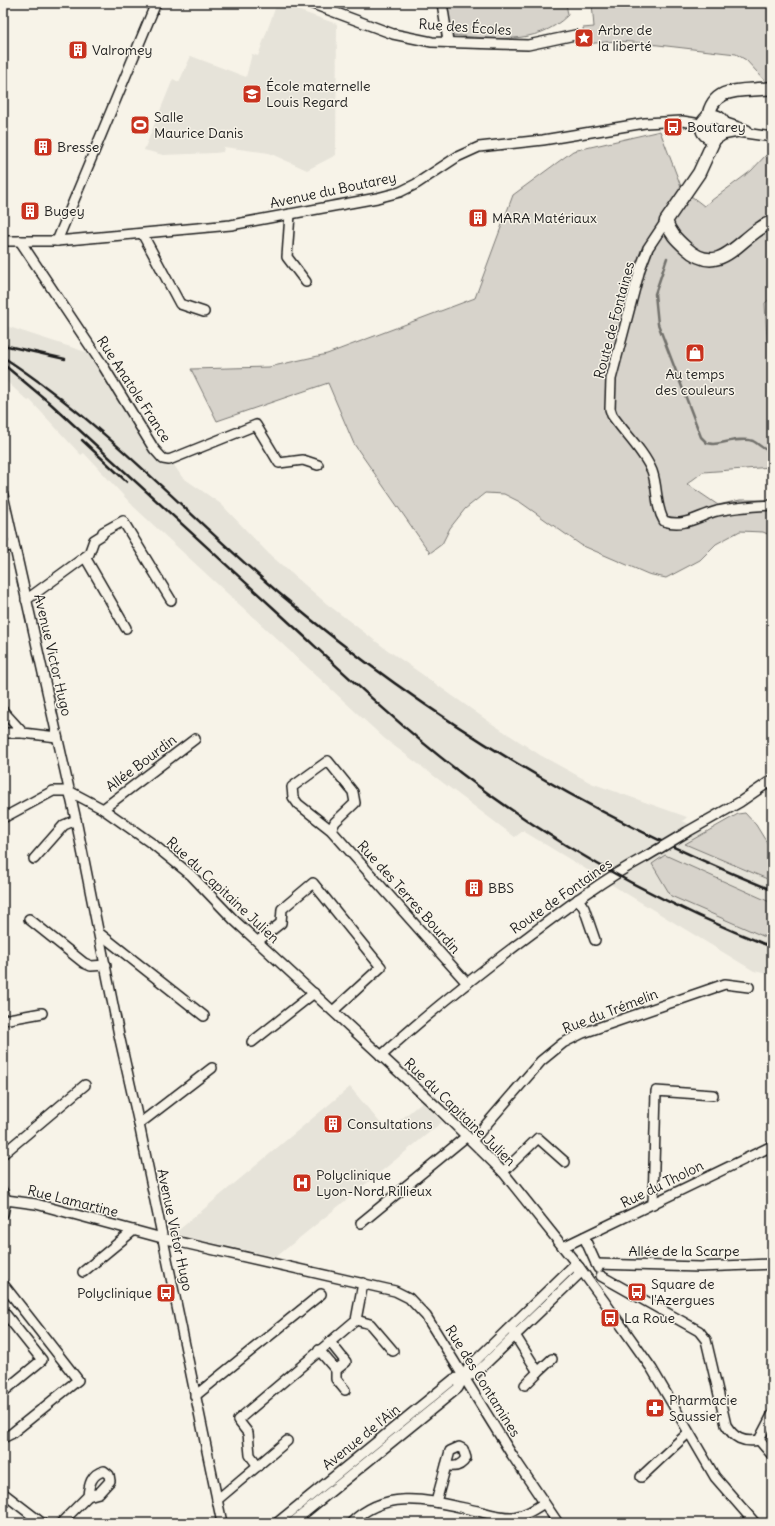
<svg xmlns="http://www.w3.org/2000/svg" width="775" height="1526" font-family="Delius,sans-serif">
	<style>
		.built { fill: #e6e3d9 }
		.green { fill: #d7d3cb; stroke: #7a7874 }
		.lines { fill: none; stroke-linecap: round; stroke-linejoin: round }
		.stream { stroke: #72716c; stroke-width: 2.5 }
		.minor-casing { stroke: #1c1c1c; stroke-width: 12 }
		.major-casing { stroke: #1c1c1c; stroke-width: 15 }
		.minor { stroke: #f7f3e8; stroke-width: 9 }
		.major { stroke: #f7f3e8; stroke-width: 12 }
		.rail { stroke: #1c1c1c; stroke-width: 2.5 }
		.minor-bridge-casing { stroke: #1c1c1c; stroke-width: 12; stroke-linecap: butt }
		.minor-bridge { stroke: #f7f3e8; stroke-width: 9 }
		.labels { text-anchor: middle; stroke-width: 3; stroke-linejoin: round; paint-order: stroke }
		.street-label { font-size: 14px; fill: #1c1c1c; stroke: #f7f3e8 }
		.poi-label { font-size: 14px; fill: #1c1c1c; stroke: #f7f3e8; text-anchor: start }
	</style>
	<rect width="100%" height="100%" fill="#f7f3e8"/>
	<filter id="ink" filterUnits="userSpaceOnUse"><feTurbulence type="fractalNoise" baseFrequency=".025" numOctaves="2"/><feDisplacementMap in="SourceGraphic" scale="8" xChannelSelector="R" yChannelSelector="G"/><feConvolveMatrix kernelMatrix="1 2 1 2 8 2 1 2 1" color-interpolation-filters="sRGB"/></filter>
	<g filter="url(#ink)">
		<!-- built -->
		<g class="built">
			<path d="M277,3L337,24L336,155L307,170L269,153L224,147L223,152L215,153L163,155L144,150L173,79L179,82L191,56L246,77L252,54L258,56Z"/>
			<path d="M3,325L89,353L155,456L165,464L172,462L182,477L221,504L269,554L327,604L382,646L491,723L540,755L591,783L687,817L683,821L772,865V975L754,971L523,831L515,837L385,739L134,507L84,453L81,455L30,400L28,401L4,379Z"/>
			<path d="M350,1087L387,1131L422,1102L442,1122L276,1257L174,1234Z"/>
		</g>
		<!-- green -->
		<g class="green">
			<path d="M446,3H566L568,15C536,47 491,38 450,35Z"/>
			<path d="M592,3H772V82L768,84L746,60L736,54L632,42L616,41L585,44L583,28L594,27Z"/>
			<path d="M660,131L682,189L704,206L751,171L766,155L772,161V297L765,303L767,340L772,341V467L703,472L687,484L718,505L740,500H772V536L763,532L740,531L716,544L700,560L666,578L648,574L581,545L520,502L504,494L485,493L465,509L450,528L442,544L430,553L354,444L328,383L217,421L191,369L269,367L327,354L475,298L513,195L573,151Z"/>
			<path d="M745,813L756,825L772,851V881L685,844L738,814Z"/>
			<path d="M665,855L772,903V940L671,896L652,864Z"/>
		</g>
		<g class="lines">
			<!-- stream -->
			<path class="stream" d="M667,258L655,294L658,324L701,437L707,443L713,444C724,443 742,437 753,441C761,445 763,451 772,451"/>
			<defs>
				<g id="minor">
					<path d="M310,3L393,34L432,42L528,45L575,35"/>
					<path d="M442,3L448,41"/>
					<path d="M723,122L747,130"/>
					<path d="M722,135L738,132L772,137"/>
					<path d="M290,214L287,257L306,282"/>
					<path d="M666,221L648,248L640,269L611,379L610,409L612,415C625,434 643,450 652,471C658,487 655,506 664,521C684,528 698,516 717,511C735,507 753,506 772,505"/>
					<path d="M143,235L180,304L204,312"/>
					<path d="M3,241H57L231,225L377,198L400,192L416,184L457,157L479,147L543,140L645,123L682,121L695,123L702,126"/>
					<path d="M20,241L102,364L154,449L163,459L169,460L256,425L279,463L303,460L318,465"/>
					<path d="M57,241L156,3"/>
					<path d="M3,495L76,820L119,1035L139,1124L222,1523"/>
					<path d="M3,548L14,545"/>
					<path d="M85,557L126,628"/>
					<path d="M26,600L89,554L94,540L102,535L103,532L123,521L171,600"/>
					<path d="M3,711L23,733L57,737"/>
					<path d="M3,733H23"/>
					<path d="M103,809L195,739"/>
					<path d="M3,818L53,791H69L103,809L154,845L191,875L234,920L440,1110L503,1172L579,1267L604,1301L652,1369L715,1477L755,1523"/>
					<path d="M331,830L298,804L293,797L292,787L328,761L353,792L355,803L335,822L331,830L467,983"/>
					<path d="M687,832L740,802L772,780"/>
					<path d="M34,859L64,825L76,820"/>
					<path d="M578,899L584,908L595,940"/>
					<path d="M29,919L84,963L91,966L106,965"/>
					<path d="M99,933L204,1016"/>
					<path d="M258,941L281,923L282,909L313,883L381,967L333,1011"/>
					<path d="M3,1020L42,1013"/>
					<path d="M252,1042L314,993"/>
					<path d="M381,1056C428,1013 479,973 530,935C567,907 604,879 645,857"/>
					<path d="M139,1124L212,1068"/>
					<path d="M472,1141L541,1061L563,1043L583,1033L725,984L749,987"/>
					<path d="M3,1154L85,1085"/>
					<path d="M503,1172L538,1138L565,1162"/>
					<path d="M3,1192L6,1200L3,1214"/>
					<path d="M6,1200L36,1204L162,1238L395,1291L409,1298L426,1316L512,1455L558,1523"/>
					<path d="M653,1204L656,1091L713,1095"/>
					<path d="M361,1223L467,1136"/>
					<path d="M584,1237L598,1268"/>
					<path d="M563,1247L772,1146"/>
					<path d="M596,1264L700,1267L772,1264"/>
					<path d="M83,1272L134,1230"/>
					<path d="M601,1276L699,1331L706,1340L726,1425C734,1438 743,1443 759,1440L772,1415"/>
					<path d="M3,1284L78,1380L11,1434L5,1437L3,1435"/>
					<path d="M3,1311L42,1360L3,1392"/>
					<path d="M356,1320L370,1324L393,1351"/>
					<path d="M513,1332L538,1372L552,1359"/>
					<path d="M330,1342L346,1362L336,1370"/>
					<path d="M319,1350L336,1370V1379L345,1390"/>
					<path d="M525,1385L538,1372"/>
					<path d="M195,1396L321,1294"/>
					<path d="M759,1440L772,1455"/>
					<path d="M258,1466L250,1455L248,1433L238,1420L356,1320L363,1283"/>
					<path d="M641,1477L688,1433"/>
					<path d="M3,1493L42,1523"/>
					<path d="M217,1500L287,1441"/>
					<path d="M436,1502L450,1451L459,1447L463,1449L466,1458C461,1466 455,1468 446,1465"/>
					<path d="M61,1523L88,1496L99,1493L110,1481L109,1475L104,1471C91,1474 89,1485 88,1496"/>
					<path d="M277,1523L454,1379L475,1374L578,1275L579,1267H572L469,1367L458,1388L292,1523"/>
					<path d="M351,1523C388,1486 434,1502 478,1511C490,1514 502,1518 514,1517C526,1515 535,1509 544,1503"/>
				</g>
				<g id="major">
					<circle cx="713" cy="127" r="11"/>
					<path d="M708,118C713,83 746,92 772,88"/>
					<path d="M715,138L699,173L666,221C670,233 676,239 686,248C722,281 741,233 772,222"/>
				</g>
			</defs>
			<!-- minor casing -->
			<use href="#minor" class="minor-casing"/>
			<!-- major casing -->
			<use href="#major" class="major-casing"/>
			<!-- minor -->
			<use href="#minor" class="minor"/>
			<!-- major -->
			<use href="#major" class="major"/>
			<!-- rail -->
			<g class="rail">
				<path d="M3,345L65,359"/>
				<path d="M3,357C106,424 187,515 280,594C427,718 593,818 772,890"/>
				<path d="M3,364L51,404C127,474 203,544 280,614C339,668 398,725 462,774C556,846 661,904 772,947"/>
				<path d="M82,440L127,482"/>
			</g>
			<defs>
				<path id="minor-bridge" d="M645,857L687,832"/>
			</defs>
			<!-- minor-bridge casing -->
			<use href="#minor-bridge" class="minor-bridge-casing"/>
			<!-- minor-bridge -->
			<use href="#minor-bridge" class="minor-bridge"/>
		</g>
	</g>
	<!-- icons -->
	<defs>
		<symbol id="sight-square" viewBox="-11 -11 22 22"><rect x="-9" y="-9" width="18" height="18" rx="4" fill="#c8321e" stroke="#f7f3e8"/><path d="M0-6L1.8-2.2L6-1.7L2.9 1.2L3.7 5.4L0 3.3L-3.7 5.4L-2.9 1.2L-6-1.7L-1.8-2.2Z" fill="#fff"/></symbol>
		<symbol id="building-square" viewBox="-11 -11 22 22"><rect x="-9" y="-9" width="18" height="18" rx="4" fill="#c8321e" stroke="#f7f3e8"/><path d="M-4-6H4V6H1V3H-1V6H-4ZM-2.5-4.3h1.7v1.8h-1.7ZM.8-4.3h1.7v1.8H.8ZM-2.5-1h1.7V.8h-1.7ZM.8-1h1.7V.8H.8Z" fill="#fff"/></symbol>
		<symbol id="school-square" viewBox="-11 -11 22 22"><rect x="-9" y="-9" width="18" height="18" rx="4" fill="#c8321e" stroke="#f7f3e8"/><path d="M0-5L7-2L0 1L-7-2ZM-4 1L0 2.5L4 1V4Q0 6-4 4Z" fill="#fff"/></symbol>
		<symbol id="stadium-square" viewBox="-11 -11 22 22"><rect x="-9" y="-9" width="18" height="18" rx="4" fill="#c8321e" stroke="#f7f3e8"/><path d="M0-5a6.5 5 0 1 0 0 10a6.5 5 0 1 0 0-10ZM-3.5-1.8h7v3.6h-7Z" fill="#fff"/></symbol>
		<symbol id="bus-square" viewBox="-11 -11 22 22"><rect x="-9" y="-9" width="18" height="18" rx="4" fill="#c8321e" stroke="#f7f3e8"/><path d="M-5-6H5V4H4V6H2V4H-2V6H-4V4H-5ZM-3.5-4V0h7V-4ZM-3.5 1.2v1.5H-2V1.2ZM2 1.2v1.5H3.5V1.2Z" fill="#fff"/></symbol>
		<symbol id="shop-square" viewBox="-11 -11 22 22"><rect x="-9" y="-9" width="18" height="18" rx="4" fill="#c8321e" stroke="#f7f3e8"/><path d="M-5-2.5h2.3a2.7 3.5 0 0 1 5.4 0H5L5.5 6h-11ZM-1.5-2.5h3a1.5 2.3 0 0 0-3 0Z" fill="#fff"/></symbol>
		<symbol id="hospital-square" viewBox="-11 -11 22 22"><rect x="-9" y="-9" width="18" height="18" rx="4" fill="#c8321e" stroke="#f7f3e8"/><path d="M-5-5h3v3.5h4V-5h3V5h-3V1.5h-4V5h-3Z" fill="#fff"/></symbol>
		<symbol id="pharmacy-square" viewBox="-11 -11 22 22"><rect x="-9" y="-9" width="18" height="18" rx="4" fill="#c8321e" stroke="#f7f3e8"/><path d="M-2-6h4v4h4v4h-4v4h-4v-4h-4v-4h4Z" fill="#fff"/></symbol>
	</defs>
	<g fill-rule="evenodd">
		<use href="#sight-square" x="573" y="27" width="22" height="22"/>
		<use href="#building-square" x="67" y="39" width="22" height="22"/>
		<use href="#school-square" x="241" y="83" width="22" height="22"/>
		<use href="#stadium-square" x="129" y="114" width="22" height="22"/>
		<use href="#bus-square" x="662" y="116" width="22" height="22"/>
		<use href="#building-square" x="32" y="136" width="22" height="22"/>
		<use href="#building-square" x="19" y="200" width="22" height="22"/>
		<use href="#building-square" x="467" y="207" width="22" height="22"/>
		<use href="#shop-square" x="684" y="342" width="22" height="22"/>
		<use href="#building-square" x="463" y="877" width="22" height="22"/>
		<use href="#building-square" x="322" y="1113" width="22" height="22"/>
		<use href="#hospital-square" x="291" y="1172" width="22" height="22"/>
		<use href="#bus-square" x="626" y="1281" width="22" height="22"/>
		<use href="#bus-square" x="155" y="1282" width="22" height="22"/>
		<use href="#bus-square" x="599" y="1307" width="22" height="22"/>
		<use href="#pharmacy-square" x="644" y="1397" width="22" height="22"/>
	</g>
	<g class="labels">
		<!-- street labels -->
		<g class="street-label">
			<text transform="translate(465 27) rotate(4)" y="5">Rue des Écoles</text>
			<text transform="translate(333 190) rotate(-12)" y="5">Avenue du Boutarey</text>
			<text transform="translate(614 320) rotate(-75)" y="5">Route de Fontaines</text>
			<text transform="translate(134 389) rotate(57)" y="5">Rue Anatole France</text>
			<text transform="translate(53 655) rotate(77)" y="5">Avenue Victor Hugo</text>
			<text transform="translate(141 763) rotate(-37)" y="5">Allée Bourdin</text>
			<text transform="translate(223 890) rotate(43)" y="5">Rue du Capitaine Julien</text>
			<text transform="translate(561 896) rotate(-35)" y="5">Route de Fontaines</text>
			<text transform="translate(409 897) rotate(48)" y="5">Rue des Terres Bourdin</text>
			<text transform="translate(610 1011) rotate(-21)" y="5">Rue du Trémelin</text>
			<text transform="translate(460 1112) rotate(44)" y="5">Rue du Capitaine Julien</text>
			<text transform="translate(662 1184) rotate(-26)" y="5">Rue du Tholon</text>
			<text transform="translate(73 1201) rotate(14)" y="5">Rue Lamartine</text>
			<text transform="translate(175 1230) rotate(78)" y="5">Avenue Victor Hugo</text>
			<text x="684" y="1256">Allée de la Scarpe</text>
			<text transform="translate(483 1381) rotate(58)" y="5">Rue des Contamines</text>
			<text transform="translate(361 1437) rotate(-39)" y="5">Avenue de l'Ain</text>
		</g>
		<!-- poi labels -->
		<g class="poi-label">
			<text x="598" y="35">Arbre de<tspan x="598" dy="16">la liberté</tspan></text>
			<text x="92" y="55">Valromey</text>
			<text x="266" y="91">École maternelle<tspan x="266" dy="16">Louis Regard</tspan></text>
			<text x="154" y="122">Salle<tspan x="154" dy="16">Maurice Danis</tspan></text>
			<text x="687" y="132">Boutarey</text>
			<text x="57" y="152">Bresse</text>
			<text x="44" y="216">Bugey</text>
			<text x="492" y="223">MARA Matériaux</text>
			<text x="695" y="379" text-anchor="middle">Au temps<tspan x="695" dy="16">des couleurs</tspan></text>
			<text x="488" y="893">BBS</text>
			<text x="347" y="1129">Consultations</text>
			<text x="316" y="1180">Polyclinique<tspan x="316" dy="16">Lyon-Nord Rillieux</tspan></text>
			<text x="651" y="1289">Square de<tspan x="651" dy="16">l'Azergues</tspan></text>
			<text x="152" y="1298" text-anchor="end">Polyclinique</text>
			<text x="624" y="1323">La Roue</text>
			<text x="669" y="1405">Pharmacie<tspan x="669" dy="16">Saussier</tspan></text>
		</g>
	</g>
	<!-- margin -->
	<rect width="775" height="1526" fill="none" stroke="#f7f3e8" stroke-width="16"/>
	<rect x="8" y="8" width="759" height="1510" fill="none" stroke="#1c1c1c" stroke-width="1.5" filter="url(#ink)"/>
</svg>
